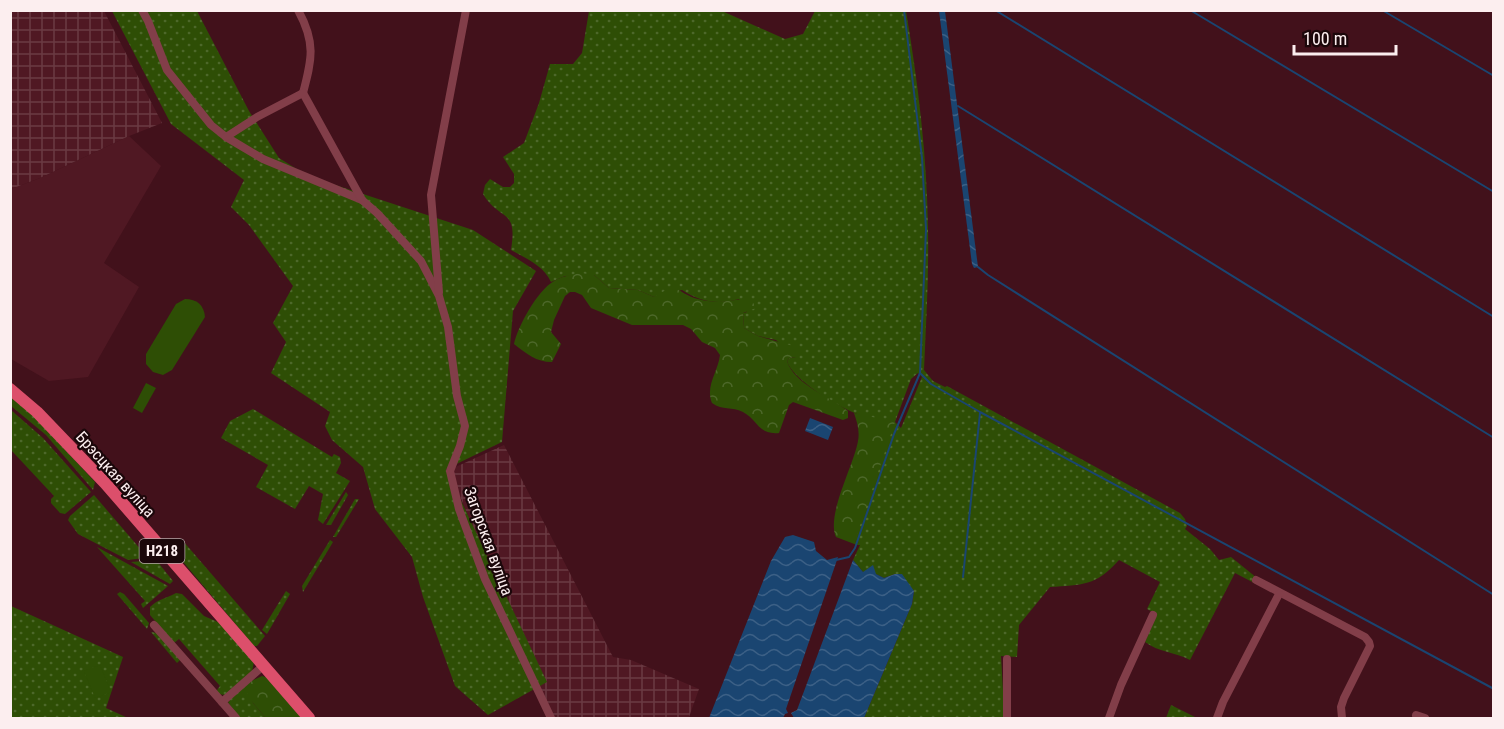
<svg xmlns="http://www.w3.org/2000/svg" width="1504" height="729" font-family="'Roboto Condensed',sans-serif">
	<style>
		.built { fill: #501823 }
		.industrial { fill: url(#industrial-grid) }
		.green { fill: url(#green-dots); fill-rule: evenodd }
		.forest { fill: url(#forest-crowns) }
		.pitch { fill: #2e4e05 }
		.water { fill: url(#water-waves) }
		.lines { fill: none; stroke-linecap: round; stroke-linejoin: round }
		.stream { stroke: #1a4571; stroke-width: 2 }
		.street { stroke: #823e49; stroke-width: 8 }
		.primary { stroke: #dc4f6b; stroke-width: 12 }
		.labels { text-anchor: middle; stroke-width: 4.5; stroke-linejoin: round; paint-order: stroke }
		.shield { fill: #1b070a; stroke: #b8a9aa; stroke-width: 1.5 }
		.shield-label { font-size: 15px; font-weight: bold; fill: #fceeef }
		.street-label { font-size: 16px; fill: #fceeef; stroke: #1b070a }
	</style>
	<defs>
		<pattern id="industrial-grid" width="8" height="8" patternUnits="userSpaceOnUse" patternTransform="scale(1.5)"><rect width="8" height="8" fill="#501823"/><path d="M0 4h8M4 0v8" fill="none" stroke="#6a3a43"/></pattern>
		<pattern id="green-dots" width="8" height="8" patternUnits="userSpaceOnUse" patternTransform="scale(1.5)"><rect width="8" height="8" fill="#2e4e05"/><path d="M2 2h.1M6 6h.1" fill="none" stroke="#4d682a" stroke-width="1.8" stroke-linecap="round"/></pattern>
		<pattern id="forest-crowns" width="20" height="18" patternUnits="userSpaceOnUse" patternTransform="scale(1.5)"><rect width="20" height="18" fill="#2e4e05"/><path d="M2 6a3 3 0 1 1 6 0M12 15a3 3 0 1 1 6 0" fill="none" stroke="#4d682a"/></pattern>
		<pattern id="water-waves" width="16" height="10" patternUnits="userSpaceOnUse" patternTransform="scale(1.5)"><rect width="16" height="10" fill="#1a4571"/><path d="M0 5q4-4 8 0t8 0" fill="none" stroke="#3c6086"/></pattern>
	</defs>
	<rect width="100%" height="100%" fill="#42111b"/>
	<!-- built -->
	<path class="built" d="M129,136L161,166L104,263L139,287L88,377L49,381L11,359V189L40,178Z"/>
	<!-- industrial -->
	<g class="industrial">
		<path d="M11,10L104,11L162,123L129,136L40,178L11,189Z"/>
		<path d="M504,445L613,657L631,660L699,689L689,717L691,718H553L449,470Z"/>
	</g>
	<!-- green -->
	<g class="green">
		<path d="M112,11H197L249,111L279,158L308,176L473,230L536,271L513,311L502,442L446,469L547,682L488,715L455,686L423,597L412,557L375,509L363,467L332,440L325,426L330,412L271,373L286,342L273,323L293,286L249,225L231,207L244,180L171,124Z"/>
		<path d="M589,11H722L785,39L803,34L815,11H906C918,83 927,155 928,229C929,276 926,323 924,370L933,381L945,387L947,386L1180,513L1185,519L1187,526L1185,529L1210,549L1219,560L1231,557L1257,578L1256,584L1235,573L1190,660C1175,652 1158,652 1145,642L1157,614L1147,609L1160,582L1119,560C1096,586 1082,585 1050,587L1019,625L1017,657L1001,656L1003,691V718H864L912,604L914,591L895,574L884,578L876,574L863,572L853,560L860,545H857L855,540L860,415C842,409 792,380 787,361L789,358L796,357L776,340L758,336L744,328L743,313L747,312L739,299C718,305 700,302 682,290L654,297L638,290L609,288L594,275L565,276L551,282C544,266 527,259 511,250C518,207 500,222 483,194L485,185L490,179L503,187H510L514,183V174L503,157L524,143L539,103L550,64H573L582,53ZM918,373L922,377L901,428L895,422L911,379Z"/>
		<path d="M10,396L29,411L95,482L93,490L46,435L11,406Z"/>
		<path d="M253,409L332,457L334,454L340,457L341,463L336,473L350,481L323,524L318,520L323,494L309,486L295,509L256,487L268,465L221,438L230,421Z"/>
		<path d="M11,410L43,438L91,492L65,514L60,513L51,503V499L54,496L11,450Z"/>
		<path d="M346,492L348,495L331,525H326Z"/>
		<path d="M94,495L142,551L152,557L128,560L78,534L68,520L70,516Z"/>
		<path d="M355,499H359L336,537H333Z"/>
		<path d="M330,540L333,542L303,592L302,586Z"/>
		<path d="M181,541H183L265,636L257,646H254L174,551Z"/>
		<path d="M97,547L168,586L143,608L141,604L145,601Z"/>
		<path d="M156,560L173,581L170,584L131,562Z"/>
		<path d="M286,591L290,594L267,634L262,630Z"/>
		<path d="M120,592L124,594L149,623L147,629L117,594Z"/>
		<path d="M176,593L182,594L204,616L220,623L254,661L252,672L225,695L218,694L217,690L220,686L179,639L174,643L150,615V607C160,598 165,599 176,593Z"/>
		<path d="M11,606L123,657L106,708L128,718H11Z"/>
		<path d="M151,632L157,633L180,660L177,663Z"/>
		<path d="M249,682L253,703L266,718H240L228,703L230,699Z"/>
		<path d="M1171,705L1197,718H1166Z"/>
	</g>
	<!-- forest -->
	<g class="forest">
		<path d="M581,273L594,275L609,288L638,290L654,297L671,287C681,290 688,297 698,299C719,305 731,299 751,299L756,308L743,313L744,328L758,336L797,347L799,353L796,357L789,358L787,361C794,384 830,397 848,411V418L843,420L793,402L789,405L779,433C758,435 758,420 743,412C732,406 723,411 712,403C705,386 718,372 720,355L715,348L702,342L691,329L683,325H632L591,308L582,295L575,292H570L565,296L554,320L551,332L561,344L552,362C536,362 527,354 514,344C518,326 537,291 554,281C562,276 571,275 581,273Z"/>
		<path d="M854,413L895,422L855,540L857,545L836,537C826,515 854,465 858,441C860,431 857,422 854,413Z"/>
		<path d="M262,676L268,678L302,718H266L253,703L246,691L249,682Z"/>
	</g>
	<!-- pitch -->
	<g class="pitch">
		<path d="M185,299C197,299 204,305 205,317L172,370L163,375L153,372L146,364V354L176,304Z"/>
		<path d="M146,383L156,388L142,413L133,408Z"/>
		<path d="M100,665L111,692L95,698L84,671Z"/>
	</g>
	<!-- water -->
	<g class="water">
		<path d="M939,11H945L978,267L974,268L972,264Z"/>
		<path d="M810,418L833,427L828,440L805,431Z"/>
		<path d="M793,535L814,542L816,551L827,560L838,557L786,709L788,713L785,714L783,718H709L771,561L785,537Z"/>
		<path d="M853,560L863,572L873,565L876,574L884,578L895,574H902L914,591L912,604L864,718H794L791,713L797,710Z"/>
	</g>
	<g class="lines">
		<!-- stream -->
		<g class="stream">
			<path d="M995,10L1494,317"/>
			<path d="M1190,10L1494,192"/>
			<path d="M1382,10L1494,76"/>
			<path d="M958,106L1494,438"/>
			<path d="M978,267L988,275L1494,595"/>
			<path d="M921,374L931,384L980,412L1494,689"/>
			<path d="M836,560L849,557L855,548L894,434L920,373L926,229L922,158L904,10"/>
			<path d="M963,577L980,413"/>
		</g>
		<!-- street -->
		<g class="street">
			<path d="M142,10L148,21L167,70L211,125L226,137L263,159L362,200"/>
			<path d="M298,10C316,43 312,59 303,93"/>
			<path d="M303,93L362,200L377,213L421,261L439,296L448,327L457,396L465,426L460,446L450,471L459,509L485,579L551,718"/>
			<path d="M226,137L257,117L303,93"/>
			<path d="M439,292L431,195L466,10"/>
			<path d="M1256,580L1365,637L1369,642L1370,646L1344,698L1341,707L1342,718"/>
			<path d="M154,625L222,702"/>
			<path d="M1416,715L1425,718"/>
			<path d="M236,718L222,702L263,666"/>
			<path d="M1007,718V659"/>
			<path d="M1109,718L1121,685L1153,615"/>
			<path d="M1217,718L1223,702L1279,594"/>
		</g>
		<!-- primary -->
		<path class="primary" d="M10,389L37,412L105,483L309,718"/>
	</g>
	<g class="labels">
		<!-- shield labels -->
		<rect class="shield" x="139.5" y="539" width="45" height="24" rx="4.5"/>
		<g class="shield-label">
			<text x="162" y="556">Н218</text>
		</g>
		<!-- street labels -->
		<g class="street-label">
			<text transform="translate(116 474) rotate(48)" y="6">Брэсцкая вуліца</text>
			<text transform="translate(489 541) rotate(70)" y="6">Загорская вуліца</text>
		</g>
	</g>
	<!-- border -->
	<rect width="1504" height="729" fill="none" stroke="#fceeef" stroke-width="24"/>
	<!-- scale -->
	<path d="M1294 45v9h102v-9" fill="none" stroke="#fceeef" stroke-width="3"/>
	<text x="1303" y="45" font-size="18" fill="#fceeef" stroke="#1b070a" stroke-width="4.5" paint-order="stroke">100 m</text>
</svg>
